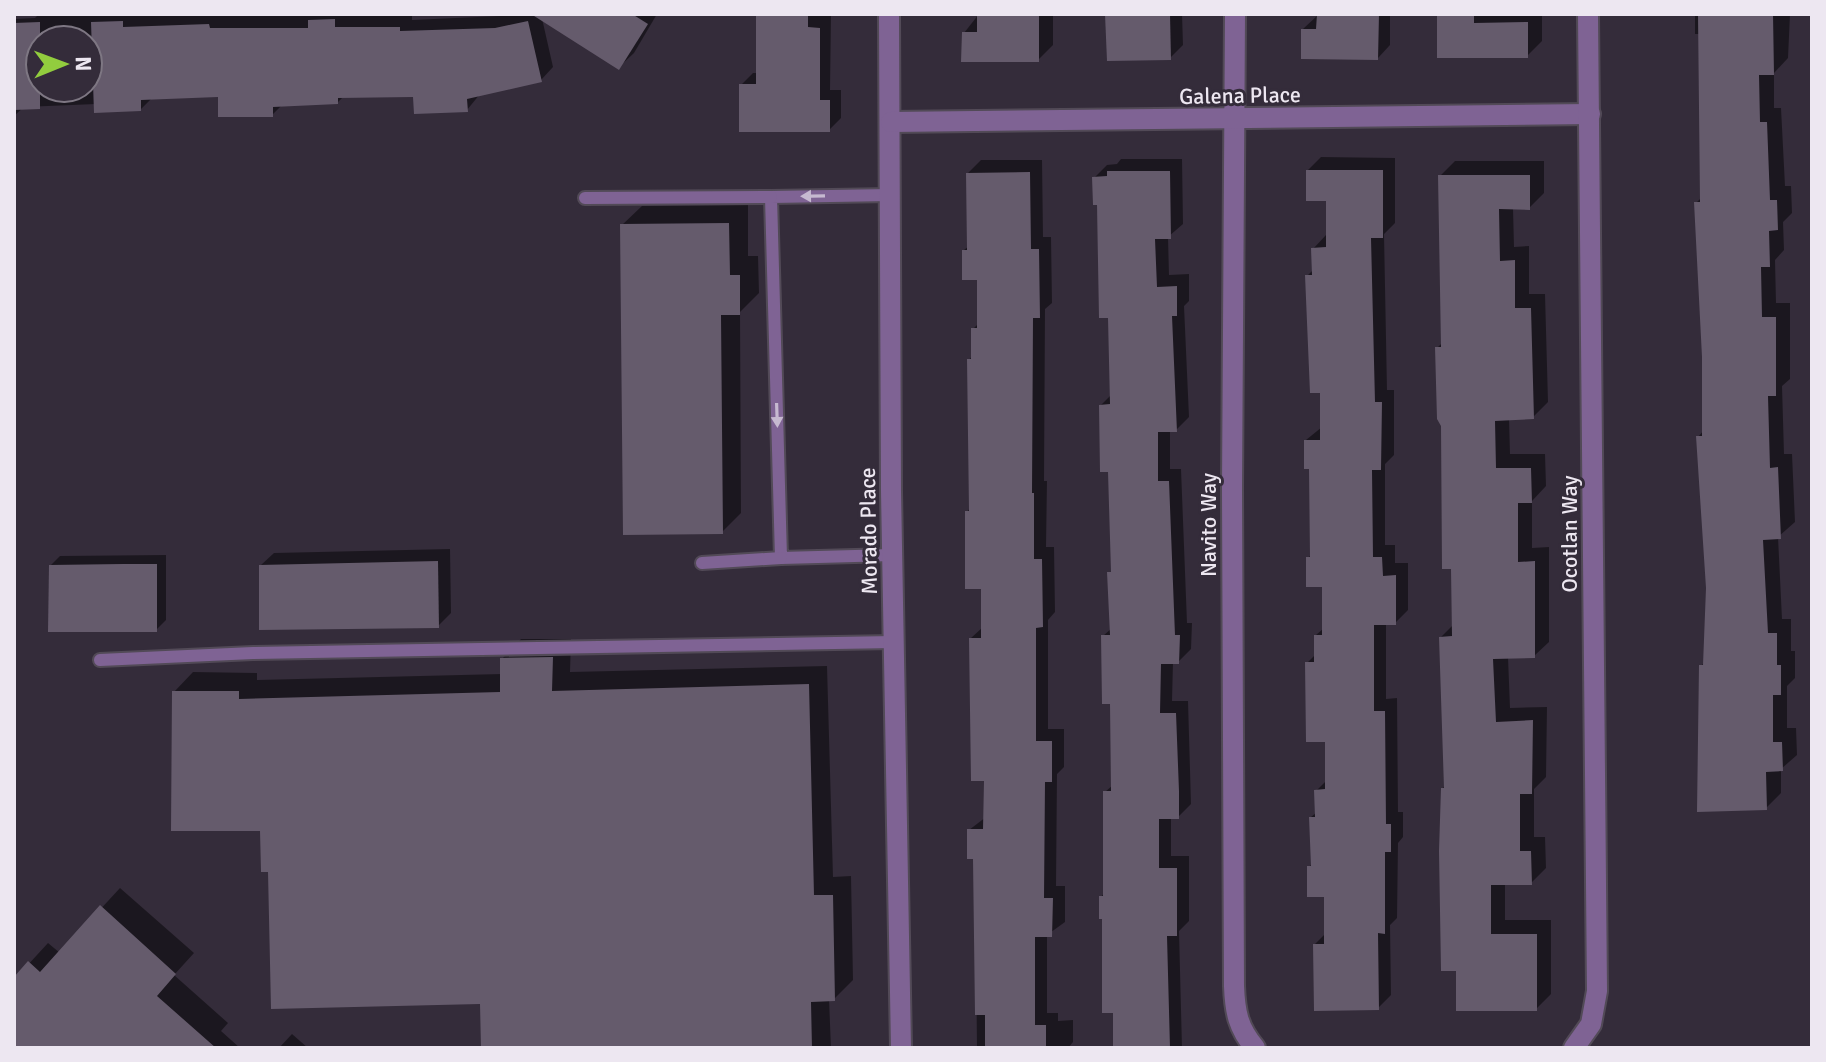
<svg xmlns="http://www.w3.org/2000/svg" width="1826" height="1062" font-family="Signika,sans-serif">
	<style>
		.shadow { fill: #0007; fill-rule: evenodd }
		.building { fill: #655b6c }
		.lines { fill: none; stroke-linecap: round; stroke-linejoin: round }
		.service-casing { stroke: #524a57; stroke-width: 16 }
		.minor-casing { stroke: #524a57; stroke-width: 24 }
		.service { stroke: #7f6394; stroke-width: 12 }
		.minor { stroke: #7f6394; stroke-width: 20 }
		.oneway { fill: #c6b9d0 }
		.labels { text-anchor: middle; stroke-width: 6; stroke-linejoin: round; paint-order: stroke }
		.street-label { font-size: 22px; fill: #ede7f1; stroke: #342c3a }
	</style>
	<rect width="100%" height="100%" fill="#342c3a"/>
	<!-- shadow -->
	<g class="shadow">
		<path d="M39,14H347L412,15V20L541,14L553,67L541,80L480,94L467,110L415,95L344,96L337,103L282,105L272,115L220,95L153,97L141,109L96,104L24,107L14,116V19L35,18ZM40,40H88V88H40Z"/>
		<path d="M551,14H657L634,53L619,67Z"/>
		<path d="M758,14H831L830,90H841V118L829,130L741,85L753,73H758Z"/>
		<path d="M979,14H1053V45L1038,60L964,33Z"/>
		<path d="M1107,14H1182L1183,45L1170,58Z"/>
		<path d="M1319,14H1390V45L1378,58L1303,29Z"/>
		<path d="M1439,14H1542V41L1527,56Z"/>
		<path d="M1695,14H1790L1788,58L1774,73V108H1781L1785,186H1791L1792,213L1783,222L1784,250L1775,260L1776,303H1790V379L1782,386L1784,454H1792L1795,522L1778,537L1782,619H1791V651H1795V678L1787,686V728H1796L1797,755L1781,769V793L1766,808L1701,666L1705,662L1708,588L1698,437L1704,430V357L1696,203L1702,197L1700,34H1695Z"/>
		<path d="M1321,157L1395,158V223L1384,234L1387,390H1394V455L1385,464V545H1395V563H1408V610L1395,623H1386V699L1397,698L1398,812H1403V837L1398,843L1397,918L1390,925L1391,995L1378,1008L1315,944L1326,933V895L1309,867L1313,863L1311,817L1317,812L1316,791L1327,780V740L1307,663L1316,654V635L1324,628V585L1308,558L1312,554L1311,467L1306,440L1322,427V391L1307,276L1314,269L1313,249L1326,235L1328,199L1308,170Z"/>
		<path d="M1121,159H1182L1183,224L1168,237L1169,275L1189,274V301L1184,306L1189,417L1176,430H1170V469H1181L1187,623H1192L1191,649L1178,662H1173L1172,701H1188L1191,804L1178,817H1171V856H1189V921L1179,931L1182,1048H1115V1011L1101,897L1105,892V792L1113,785L1112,702L1103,636L1112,628L1110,470L1101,405L1111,395L1109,316L1094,178L1107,165L1117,164Z"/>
		<path d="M981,160H1042L1043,237H1051L1052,303L1045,309L1044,481H1047L1046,547H1054L1055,612L1048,620V729H1064V767L1057,774L1056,886H1065V922L1047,935V1013H1058V1021L1073,1020V1042L1068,1048H977L975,857L969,830L986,817V779L971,638L983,627V587L967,512L971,507L969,360L973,355V329L979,323V278L964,250L969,246L968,173Z"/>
		<path d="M1455,161H1544V193L1529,208H1513L1514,247L1529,246V294H1545L1548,402L1533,417L1509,418L1510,454H1545L1546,486L1532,501V548L1549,547V642L1534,656L1508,657L1510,708L1547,707L1546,777L1534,789V837H1545L1546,868L1531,883H1505V920H1551V994L1536,1009L1458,969L1443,788L1446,785L1441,637L1454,624L1453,567L1437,348L1443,342L1440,176Z"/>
		<path d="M748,205V256H758L759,293L740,312L741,513L722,532L622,225L642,206Z"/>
		<path d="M450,549L451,613L438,626L261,565L274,553Z"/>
		<path d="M166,555V620L156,630L50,566L60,556Z"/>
		<path d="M521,639H571L570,672L827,666L833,877L851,876L853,980L834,999H829L831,1048H483L482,1002L269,870L262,829L174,692L193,672L257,673V680L502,674V659Z"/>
		<path d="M120,888L194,953L174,975L228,1023L221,1031L240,1048H14V980L48,943L60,953Z"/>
		<path d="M292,1034L308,1048H279Z"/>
	</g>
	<!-- building -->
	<g class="building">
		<path d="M531,14H632L648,24L619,70Z"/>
		<path d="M756,14H808V27L820,28V100H830V132H739V84H756Z"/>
		<path d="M977,14H1039V62H961L962,32H977Z"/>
		<path d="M1105,14H1170L1171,60L1107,61Z"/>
		<path d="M1317,14H1379L1378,60L1301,59V29H1316Z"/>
		<path d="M1437,14H1474V23L1528,22V58H1437Z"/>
		<path d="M1698,14H1773L1774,75H1759L1760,122H1767L1770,200H1777L1778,230L1769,231L1770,267H1761L1762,317H1776V396H1768L1770,468L1778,467L1781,539L1763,540L1768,633H1777V665H1781V695H1773V742H1782L1783,771L1766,772L1767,810L1697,812L1699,665H1703L1706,588L1696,436H1702V357L1694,202H1700Z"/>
		<path d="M335,19V27H400V31L495,28L528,21L542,82L467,99L468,112L414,114L413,97L338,98V104L273,107V117H218V97L141,100V111L94,113L91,22L123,21V27L209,24L210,28H308V20Z"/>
		<path d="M40,22V109L14,110V23Z"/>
		<path d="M1306,170H1383V238H1371L1375,402H1382L1381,470H1372L1373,557H1382L1383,576L1396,575V625H1374V711H1385L1386,824H1391V852H1385V934L1378,933L1379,1010L1314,1011L1313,944H1324V897H1307V866H1311L1309,817H1315L1314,790L1325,789V742H1306L1305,662H1314V635H1322V587H1306V557H1310L1309,469H1304V440H1320V393H1310L1305,275H1312L1311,248L1326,247V201H1306Z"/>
		<path d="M1107,171H1170L1171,239H1155L1157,287L1177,286V316H1172L1177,432H1158V481H1169L1175,635H1180L1179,664H1161L1160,713H1176L1179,791V819H1159V868H1177V936H1167L1170,1048H1113V1013H1102V919H1099V896H1103V791H1111L1110,704H1102L1101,635H1110L1107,572H1111L1108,472H1100L1099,405L1110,404L1108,318H1099L1097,205H1093L1092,177L1107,176Z"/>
		<path d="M1030,172L1031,249H1039L1040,318H1033L1032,493H1034V559H1042L1043,627L1036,628V741H1052V782H1045L1044,898H1053L1052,937H1035V1025H1046V1048H985V1015H975L973,859H967V829H983L984,781H971L969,638H981V589H965V511H969L967,359H971V328H977V280H962V250H967L966,173Z"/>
		<path d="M1438,175H1530V210L1499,209L1500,261L1515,260V308H1531L1534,419L1495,421L1496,468H1531L1532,503H1518V562L1535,561V658L1493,659L1496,722L1533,720L1532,794H1520V851H1531L1532,885H1491V934H1537V1011H1456V971H1441L1439,851L1441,788H1444L1439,637L1452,636L1451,569H1442L1441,426L1437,419L1435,347H1441Z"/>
		<path d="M729,223L730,275H740V315H721L723,534L623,535L620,224Z"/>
		<path d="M438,561L439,628L259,630V565Z"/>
		<path d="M123,564H157V632H48L49,565Z"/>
		<path d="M553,657L552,691L809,684L814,895H833L835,1001L811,1002L812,1048H481L480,1004L271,1009L268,872H261L260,831H171L172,691H239V699L500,692V658Z"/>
		<path d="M100,905L176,974L157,996L216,1048H14V977L28,961L40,972Z"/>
	</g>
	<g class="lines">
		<defs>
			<g id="service">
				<path d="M891,195L771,197L781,558L892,555"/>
				<path d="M585,198L771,197"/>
				<path d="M702,563L781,558"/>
				<path d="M100,660L253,653L894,642"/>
			</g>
			<g id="minor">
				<path d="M889,14L891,491L901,1048"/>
				<path d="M1235,14L1232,488L1234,986C1235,1012 1238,1028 1255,1048"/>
				<path d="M891,122L1590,114"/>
				<path d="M1574,1048L1591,1024L1597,991L1588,14"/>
			</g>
		</defs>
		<!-- service casing -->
		<use href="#service" class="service-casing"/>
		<!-- minor casing -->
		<use href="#minor" class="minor-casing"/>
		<!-- service -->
		<use href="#service" class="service"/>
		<!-- minor -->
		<use href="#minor" class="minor"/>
	</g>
	<!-- one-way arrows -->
	<defs><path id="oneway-solid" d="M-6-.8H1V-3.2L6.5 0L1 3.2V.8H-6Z" transform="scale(2)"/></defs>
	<g class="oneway">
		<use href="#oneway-solid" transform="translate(813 196) rotate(179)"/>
		<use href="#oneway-solid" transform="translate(777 415) rotate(88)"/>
	</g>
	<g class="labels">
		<!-- street labels -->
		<g class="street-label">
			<text transform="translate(1240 95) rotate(-1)" y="8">Galena Place</text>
			<text transform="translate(1208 525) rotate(-90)" y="8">Navito Way</text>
			<text transform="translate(868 531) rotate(-91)" y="8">Morado Place</text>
			<text transform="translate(1569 534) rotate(-90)" y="8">Ocotlan Way</text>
		</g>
	</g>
	<!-- border -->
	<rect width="1826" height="1062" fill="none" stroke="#ede7f1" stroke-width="32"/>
	<!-- north arrow -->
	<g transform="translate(64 64) rotate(89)"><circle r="38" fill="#342c3a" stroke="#7e7783" stroke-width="2"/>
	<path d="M0-6L14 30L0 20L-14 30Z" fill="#92cd3e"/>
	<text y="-12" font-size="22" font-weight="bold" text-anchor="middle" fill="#ede7f1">N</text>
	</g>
</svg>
